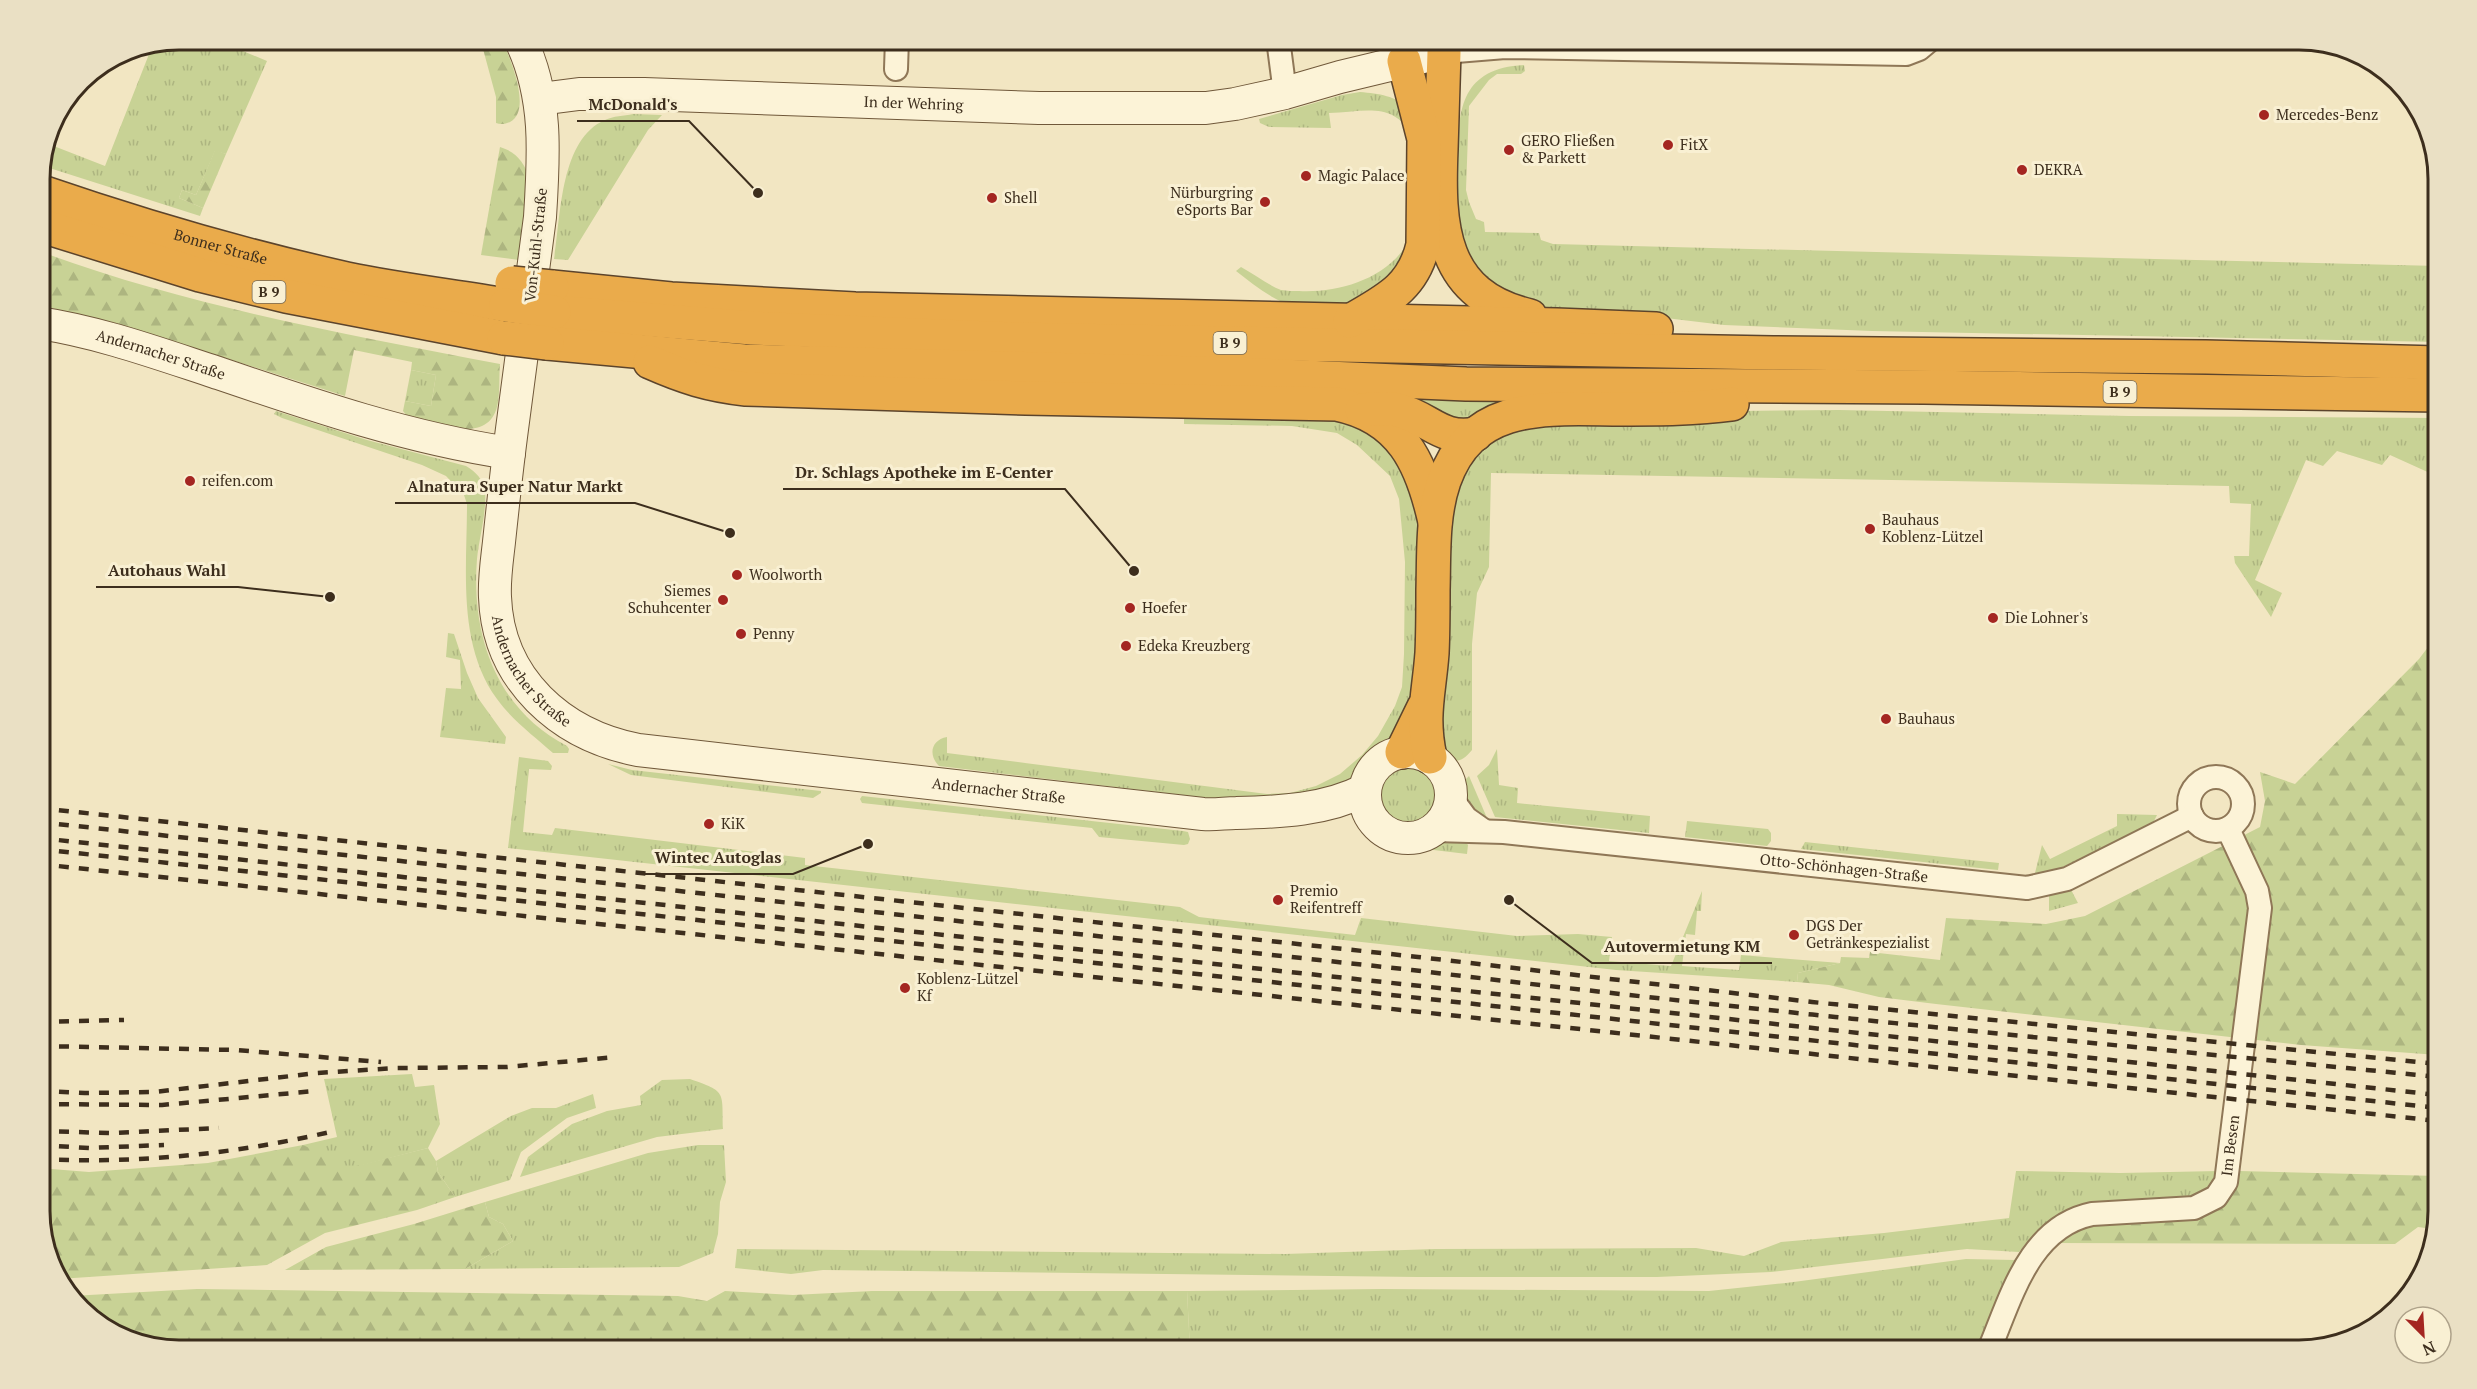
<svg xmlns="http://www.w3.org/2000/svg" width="2477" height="1389" font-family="'PT Serif',serif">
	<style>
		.grass { fill: url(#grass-tufts) }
		.forest { fill: url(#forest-firs) }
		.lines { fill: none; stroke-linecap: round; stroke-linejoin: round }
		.street-casing { stroke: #8f7757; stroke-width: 26 }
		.secondary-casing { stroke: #70583a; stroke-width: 34 }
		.highway-casing { stroke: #5c442c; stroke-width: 36 }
		.street { stroke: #fcf3d7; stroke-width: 22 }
		.secondary { stroke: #fcf3d7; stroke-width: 32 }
		.highway { stroke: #eaab4b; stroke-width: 33 }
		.rail { stroke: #3d2e1d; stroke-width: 4.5; stroke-dasharray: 10 10; stroke-linecap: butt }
		.highway-bridge-casing { stroke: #5c442c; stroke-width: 36; stroke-linecap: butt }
		.highway-bridge { stroke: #eaab4b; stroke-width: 33 }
		.poi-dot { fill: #a42621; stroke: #f9f0d3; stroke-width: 2 }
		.labels { text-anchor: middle; stroke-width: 6; stroke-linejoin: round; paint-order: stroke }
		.shield { fill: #f9f0d3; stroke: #756854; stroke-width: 1.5 }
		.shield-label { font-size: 14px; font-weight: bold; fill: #3d2e1d }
		.street-label { font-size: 15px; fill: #3d2e1d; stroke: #f9f0d3 }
		.poi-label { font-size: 15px; fill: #3d2e1d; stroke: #f9f0d3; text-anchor: start }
		.rim { fill: none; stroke: #3d2e1d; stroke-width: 3 }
		.leader { fill: none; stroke: #3d2e1d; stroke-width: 2 }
		.callout-dot { fill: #3d2e1d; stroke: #f9f0d3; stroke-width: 2 }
		.callout-label { font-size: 16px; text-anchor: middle; font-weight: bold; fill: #3d2e1d; stroke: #f9f0d3; stroke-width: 6; stroke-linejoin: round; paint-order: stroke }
	</style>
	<defs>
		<pattern id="grass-tufts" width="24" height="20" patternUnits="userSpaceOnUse" patternTransform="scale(1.5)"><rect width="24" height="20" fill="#c8d295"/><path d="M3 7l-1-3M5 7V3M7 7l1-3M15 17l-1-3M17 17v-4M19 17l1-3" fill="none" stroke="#adb580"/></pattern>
		<pattern id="forest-firs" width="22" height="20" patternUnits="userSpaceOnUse" patternTransform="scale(1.5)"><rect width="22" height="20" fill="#c8d295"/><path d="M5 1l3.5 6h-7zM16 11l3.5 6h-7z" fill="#adb580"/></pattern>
	</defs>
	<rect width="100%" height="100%" fill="#f2e6c2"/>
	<!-- grass -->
	<g class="grass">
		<path d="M179,39H214L267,61L226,154L215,151L196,195L182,190L179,198L203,208L200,216L40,165L46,143L105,166L153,44Z"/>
		<path d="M1524,65L1525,71L1521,74H1497L1489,80L1469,106L1466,190L1469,202L1476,219L1484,222L1485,232L1539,233L1541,240L1553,244L2438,266V342L1872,331L1724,325L1624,313L1555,311L1521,305L1467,263L1451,193L1458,190C1460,132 1446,69 1524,65Z"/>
		<path d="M1360,92C1379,94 1396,95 1409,110C1423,128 1419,156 1419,177C1419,203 1423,233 1414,259C1401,297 1334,313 1299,307C1275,303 1254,285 1236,271L1241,267C1254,274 1268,285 1281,290C1287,291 1294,291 1299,291C1337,293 1383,280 1405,247C1415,231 1411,160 1412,138C1396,100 1363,112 1329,113L1331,128L1269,127L1260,123L1259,119L1342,95Z"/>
		<path d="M633,114L662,115L648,130L568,260L554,259C561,216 560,139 605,120C613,116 624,116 633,114Z"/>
		<path d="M411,370L436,375L431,406L405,401Z"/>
		<path d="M1382,395L1532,398L1470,424Z"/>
		<path d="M1839,410L2129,416L2438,418V468L2435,467L2432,474L2390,455L2382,465L2337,451L2323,466L2306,460L2255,580L2282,593L2271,617L2235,563L2234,556H2249L2251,504L2230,503L2229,486L1491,473L1489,567L1477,593L1472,644V750C1463,761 1456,764 1443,758L1435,719L1448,505L1467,461L1500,432L1541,422L1738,411Z"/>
		<path d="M276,411L367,440L466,466C476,472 483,479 485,491C487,511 479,539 477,559C471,635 496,709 567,746L569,749L568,753H553C534,736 512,720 497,699C457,644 467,569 467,504L464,495L446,476L422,465L282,418L274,414Z"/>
		<path d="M1184,412L1355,419L1395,448L1423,525L1414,695L1396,742L1372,758L1355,783L1267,805L939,766C928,755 931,740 947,737V753L1267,794L1290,793L1316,786L1340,774L1362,755L1378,736L1395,706L1402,687L1404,654L1405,562L1399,499L1390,476L1357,445L1337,433L1292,426L1184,424Z"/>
		<path d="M448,633L454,634L467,673L478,698L506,737L505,744L440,737L446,688L461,689L460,660L446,657Z"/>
		<path d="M1497,749L1499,785L1518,788L1517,803L1650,816L1649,833L1495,817L1477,776L1489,765Z"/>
		<path d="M519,757L548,761L552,766L551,770L529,769L523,832L552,835L555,828L805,858V865L1180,907L1199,917L1355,935L1361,918L1517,936L1578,934L1612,937L1609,961L1671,966L1702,891L1701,911H1697L1695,935L1686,934L1682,966L1739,970L1741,955L1840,963L1798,973L1797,982L1616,970L508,848Z"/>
		<path d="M608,764L632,770L821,791V793L813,798L631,775Z"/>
		<circle cx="1408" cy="796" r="28"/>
		<path d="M1469,776L1487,818L1475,812L1461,793V784Z"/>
		<path d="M862,796L1183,831L1188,832L1190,839L1188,844L1184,845L1099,837L1092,828L862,803L860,799Z"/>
		<path d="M2117,814L2157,815L2153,823L2065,866L2050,872L2035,873L2042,845L2050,859L2117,826Z"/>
		<path d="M1687,821L1768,829L1771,833V841L1767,846L1685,837Z"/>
		<path d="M1436,838L1465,841L1468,845L1467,854L1400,846H1413Z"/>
		<path d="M1805,842L1999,863L1998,870L1801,849Z"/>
		<path d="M2070,888L2078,903L2049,911V895Z"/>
		<path d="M412,1074L415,1087L434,1085L440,1124L428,1148L332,1173L303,1145L337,1137L324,1079Z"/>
		<path d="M690,1079C727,1092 722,1091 723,1129L657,1137L520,1177L528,1157L572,1124L607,1111L641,1105L640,1096L662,1080Z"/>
		<path d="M593,1094L596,1108L567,1118L521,1152L510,1180L455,1197L438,1172L436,1161L511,1116L532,1108H556Z"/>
		<path d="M698,1145H724L726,1182L720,1202L718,1234L713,1253L679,1267L465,1269L513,1241L503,1224L489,1217L485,1202L648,1153Z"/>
		<path d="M2016,1171L2120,1173L2219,1171L2208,1189L2194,1198L2067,1211C2047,1220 2033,1234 2019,1252L1967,1249L1771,1272L1657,1277H1417L823,1270L791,1274L735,1268L737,1249L1285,1254L1435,1249L1696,1248L1744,1256L1781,1242L1884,1233L2009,1218Z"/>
		<path d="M1966,1259L2015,1260L1980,1350H1190L1187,1291L1382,1289L1709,1291L1786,1283Z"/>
	</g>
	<!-- forest -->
	<g class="forest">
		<path d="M450,39H502C509,57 533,110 510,122C505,124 501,125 496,123V97L483,49Z"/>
		<path d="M500,147C516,152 524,162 529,177L519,260L481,255Z"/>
		<path d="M215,150L226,154L203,208L179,198L182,190L196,195Z"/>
		<path d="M39,251C187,306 345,334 500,364C499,376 500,389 498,402C491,448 435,423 407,416L403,411L405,401L431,406L436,375L411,370L412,362L354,350L345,396L112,322L39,305Z"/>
		<path d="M2438,634V1055L2301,1045L1936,1004L1879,997L1829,985L1797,982L1798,973L1840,963L1841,957L1869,958L1870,952L1940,960L1946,918L2046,924L2085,916L2260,827L2265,801L2260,772L2295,784L2419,659Z"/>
		<path d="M303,1145L330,1158L332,1172L428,1148L436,1161L438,1172L455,1197L417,1210L325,1233L267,1265L59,1279L39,1219V1168L89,1172L208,1163Z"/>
		<path d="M2239,1171L2438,1176V1211L2433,1229L2418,1227L2395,1244L2053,1243L2090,1222L2197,1217L2220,1208L2233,1191Z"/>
		<path d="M485,1202L489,1217L503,1224L513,1241L465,1269L285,1270L326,1247L414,1224Z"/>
		<path d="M197,1289L678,1296L707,1301L725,1291L793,1295L872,1291H1187L1190,1350H179L109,1331L71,1296Z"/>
	</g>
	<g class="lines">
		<defs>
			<g id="street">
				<path d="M1278,39L1285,93"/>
				<path d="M1444,52L1505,47L1906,54L1919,49L1931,39"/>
				<path d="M896,69L897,39"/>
				<circle cx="2216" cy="804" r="27"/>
				<path d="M1452,799L1466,818L1483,830"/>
				<path id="s1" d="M1434,830L1504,832L2027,888L2067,879L2192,816"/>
				<path id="s2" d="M1989,1350C2011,1298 2029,1227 2092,1214L2194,1208L2216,1197L2226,1182L2260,908L2257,891L2228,829"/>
			</g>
			<g id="secondary">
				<path id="s3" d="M520,39C548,95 544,156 540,217C531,287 522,358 512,429C507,467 503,504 499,542C497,560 494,579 495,597C498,680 561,735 638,750L1203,814C1215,815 1225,813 1236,813C1280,812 1326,810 1365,790"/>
				<path id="s4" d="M540,99L579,94H644L1039,108H1206L1235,104L1285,93L1340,77L1444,52"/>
				<path id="s5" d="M39,323C99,332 157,353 215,372C312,405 408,438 509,453"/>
				<circle cx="1408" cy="795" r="43"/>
			</g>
			<g id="highway">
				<path d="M1444,52C1443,85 1442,117 1441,149C1438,226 1440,295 1530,316"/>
				<path id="s6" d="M39,191C141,226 243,256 347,279C400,290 453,296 506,305"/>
				<path d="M39,225L200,275L286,296L504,338"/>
				<path d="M552,287L671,299L855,309L1557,325L1656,329"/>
				<path d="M554,312L752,328L1014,339L1773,353L2206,357L2438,363"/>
				<path d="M1350,321C1386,300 1413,288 1423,245L1424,139L1404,61"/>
				<path d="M547,343L744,361L1237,374L1466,384L1924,387L2438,395"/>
				<path d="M650,362C684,377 709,385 746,389L1026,398L1337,404C1401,417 1422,463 1435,522"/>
				<path d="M1362,410C1375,409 1388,407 1401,411C1430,419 1442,441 1476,434"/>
				<path d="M1402,752L1424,707"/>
				<path d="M1430,757C1421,716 1429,694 1432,653C1433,632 1433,611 1433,590C1434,553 1432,516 1444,481C1473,398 1552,409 1622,409C1659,409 1695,409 1732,404"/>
			</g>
		</defs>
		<!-- street casing -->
		<use href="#street" class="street-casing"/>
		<!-- secondary casing -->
		<use href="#secondary" class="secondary-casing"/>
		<!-- highway casing -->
		<use href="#highway" class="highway-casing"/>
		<!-- street -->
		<use href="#street" class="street"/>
		<!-- secondary -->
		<use href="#secondary" class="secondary"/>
		<!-- highway -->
		<use href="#highway" class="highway"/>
		<!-- rail -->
		<g class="rail">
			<path d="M39,808L1418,957L1812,1002L2438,1064"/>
			<path d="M39,822L1412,970C1753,1011 2096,1043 2438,1077"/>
			<path d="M39,838L2438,1095"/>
			<path d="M39,849L2438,1108"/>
			<path d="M39,864L2438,1121"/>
			<path d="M39,1022L124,1020"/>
			<path d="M39,1046L236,1050L381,1062"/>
			<path d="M39,1091L85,1093L154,1092L317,1073L397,1068L507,1067L615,1057"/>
			<path d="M39,1104L162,1105L315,1091"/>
			<path d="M39,1131L111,1133L219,1128"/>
			<path d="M39,1145L89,1148L164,1145"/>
			<path d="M39,1159C138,1164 234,1154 330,1132"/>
		</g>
		<defs>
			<g id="highway-bridge">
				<path d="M512,283L552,287"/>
				<path d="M506,305L554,312"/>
				<path d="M504,338L547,343"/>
			</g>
		</defs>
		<!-- highway-bridge casing -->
		<use href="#highway-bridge" class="highway-bridge-casing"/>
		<!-- highway-bridge -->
		<use href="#highway-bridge" class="highway-bridge"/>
	</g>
	<!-- markers -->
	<g class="poi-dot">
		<circle cx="2264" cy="115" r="6"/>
		<circle cx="1668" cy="145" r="6"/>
		<circle cx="1509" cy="150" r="6"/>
		<circle cx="2022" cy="170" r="6"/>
		<circle cx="1306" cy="176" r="6"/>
		<circle cx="992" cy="198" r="6"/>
		<circle cx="1265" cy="202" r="6"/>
		<circle cx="190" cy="481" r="6"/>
		<circle cx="1870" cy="529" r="6"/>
		<circle cx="737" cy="575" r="6"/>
		<circle cx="723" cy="600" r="6"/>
		<circle cx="1130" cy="608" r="6"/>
		<circle cx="1993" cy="618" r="6"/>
		<circle cx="741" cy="634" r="6"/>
		<circle cx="1126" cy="646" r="6"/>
		<circle cx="1886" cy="719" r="6"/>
		<circle cx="709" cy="824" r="6"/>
		<circle cx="1278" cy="900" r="6"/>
		<circle cx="1794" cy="935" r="6"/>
		<circle cx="905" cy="988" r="6"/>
	</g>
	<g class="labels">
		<!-- shield labels -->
		<g class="shield">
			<rect x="252.5" y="281" width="33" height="22" rx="4.5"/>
			<rect x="1213.5" y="332" width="33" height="22" rx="4.5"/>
			<rect x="2103.5" y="381" width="33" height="22" rx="4.5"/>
		</g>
		<g class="shield-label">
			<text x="269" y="297">B 9</text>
			<text x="1230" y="348">B 9</text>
			<text x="2120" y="397">B 9</text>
		</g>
		<!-- street labels -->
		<g class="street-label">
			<text dy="5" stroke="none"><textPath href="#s4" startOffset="374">In der Wehring</textPath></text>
			<text transform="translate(536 245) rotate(-84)" y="5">Von-Kuhl-Straße</text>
			<text dy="5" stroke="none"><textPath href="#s6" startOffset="190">Bonner Straße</textPath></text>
			<text dy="5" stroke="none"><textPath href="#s5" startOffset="126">Andernacher Straße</textPath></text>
			<text dy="5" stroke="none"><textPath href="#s3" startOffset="650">Andernacher Straße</textPath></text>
			<text dy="5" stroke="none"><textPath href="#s3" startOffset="1154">Andernacher Straße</textPath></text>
			<text dy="5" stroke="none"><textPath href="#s1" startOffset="412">Otto-Schönhagen-Straße</textPath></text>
			<text dy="5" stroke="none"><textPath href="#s2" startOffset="360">Im Besen</textPath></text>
		</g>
		<!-- poi labels -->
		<g class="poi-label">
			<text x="2276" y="120">Mercedes-Benz</text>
			<text x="1521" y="146">GERO Fließen<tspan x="1521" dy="17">&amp; Parkett</tspan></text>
			<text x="1680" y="150">FitX</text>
			<text x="2034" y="175">DEKRA</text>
			<text x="1318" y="181">Magic Palace</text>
			<text x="1253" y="198" text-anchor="end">Nürburgring<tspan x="1253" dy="17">eSports Bar</tspan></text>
			<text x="1004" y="203">Shell</text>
			<text x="202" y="486">reifen.com</text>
			<text x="1882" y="525">Bauhaus<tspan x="1882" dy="17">Koblenz-Lützel</tspan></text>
			<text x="749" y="580">Woolworth</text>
			<text x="711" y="596" text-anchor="end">Siemes<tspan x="711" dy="17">Schuhcenter</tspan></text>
			<text x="1142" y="613">Hoefer</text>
			<text x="2005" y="623">Die Lohner's</text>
			<text x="753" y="639">Penny</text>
			<text x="1138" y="651">Edeka Kreuzberg</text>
			<text x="1898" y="724">Bauhaus</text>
			<text x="721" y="829">KiK</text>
			<text x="1290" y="896">Premio<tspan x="1290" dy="17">Reifentreff</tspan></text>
			<text x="1806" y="931">DGS Der<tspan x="1806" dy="17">Getränkespezialist</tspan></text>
			<text x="917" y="984">Koblenz-Lützel<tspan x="917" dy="17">Kf</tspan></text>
		</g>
	</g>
	<!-- crop -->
	<path d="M0 0H2477V1389H0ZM179 50H2299A129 129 0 0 1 2428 179V1211A129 129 0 0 1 2299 1340H179A129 129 0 0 1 50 1211V179A129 129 0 0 1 179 50Z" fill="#eae0c4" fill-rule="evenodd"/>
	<path class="rim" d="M179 50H2299A129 129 0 0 1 2428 179V1211A129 129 0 0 1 2299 1340H179A129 129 0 0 1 50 1211V179A129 129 0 0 1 179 50Z"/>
	<!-- callouts -->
	<path class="leader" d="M758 193L689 121H577M1134 571L1065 489H783M730 533L635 503H395M330 597L238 587H96M868 844L793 874H642M1509 900L1592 963H1772"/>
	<g class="callout-dot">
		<circle cx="758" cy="193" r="6"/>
		<circle cx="1134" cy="571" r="6"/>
		<circle cx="730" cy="533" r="6"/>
		<circle cx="330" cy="597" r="6"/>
		<circle cx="868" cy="844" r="6"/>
		<circle cx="1509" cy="900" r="6"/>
	</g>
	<g class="callout-label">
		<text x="633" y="110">McDonald's</text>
		<text x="924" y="478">Dr. Schlags Apotheke im E-Center</text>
		<text x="515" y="492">Alnatura Super Natur Markt</text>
		<text x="167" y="576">Autohaus Wahl</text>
		<text x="718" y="863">Wintec Autoglas</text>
		<text x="1682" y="952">Autovermietung KM</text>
	</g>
	<!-- north arrow -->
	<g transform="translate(2423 1335) rotate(156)"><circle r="28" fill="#f9f0d3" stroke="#aea28a" stroke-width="1.5"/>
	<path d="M0-4.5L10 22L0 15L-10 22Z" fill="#a42621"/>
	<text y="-9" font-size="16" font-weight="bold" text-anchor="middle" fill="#3d2e1d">N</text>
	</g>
</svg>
